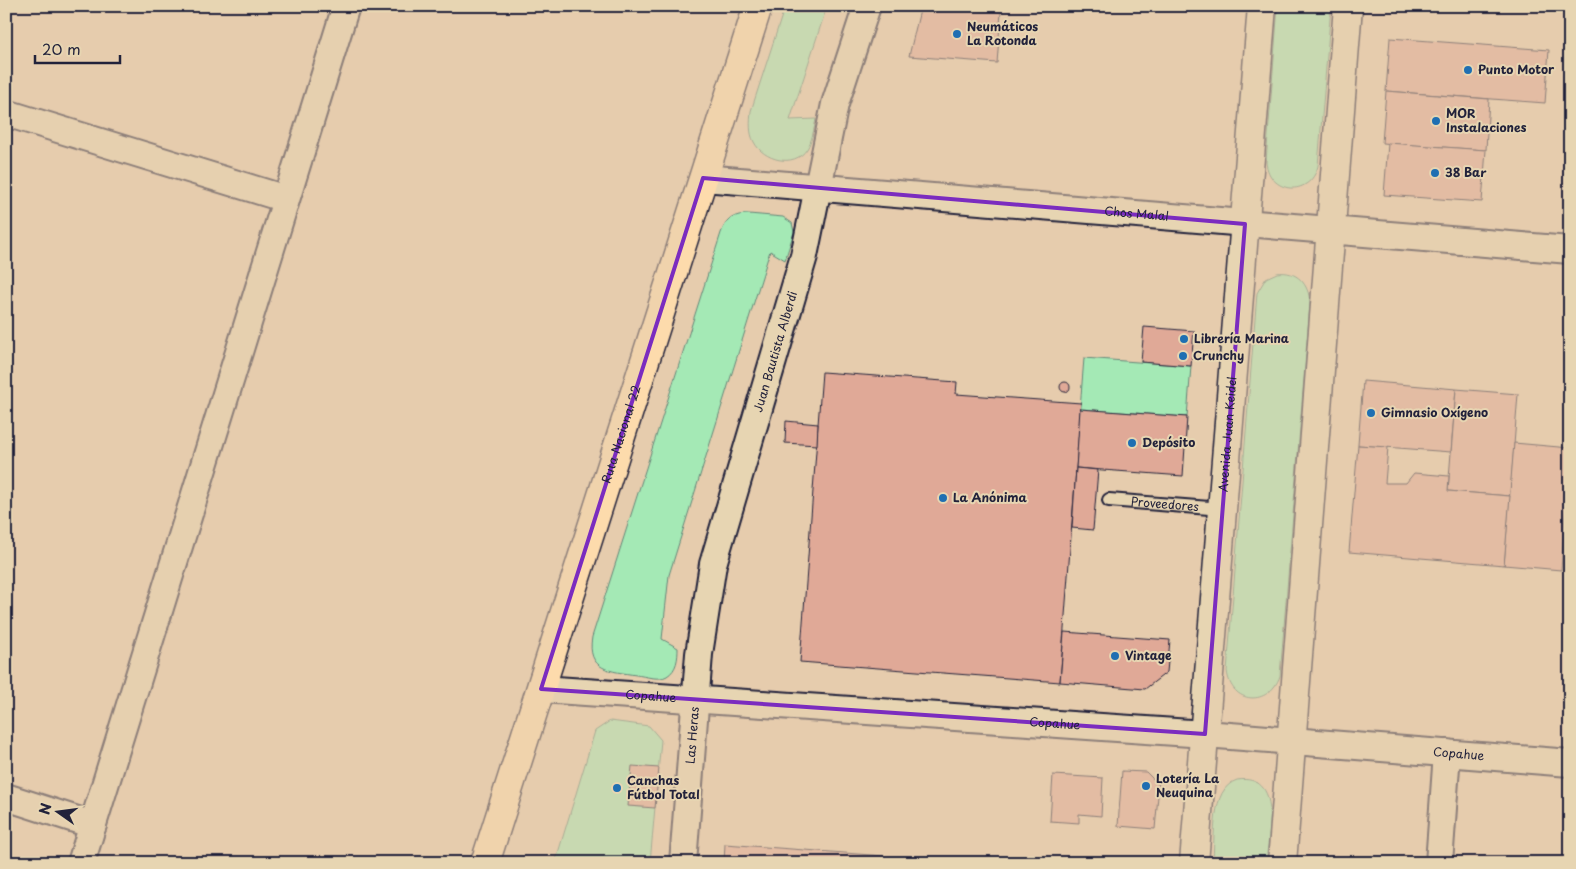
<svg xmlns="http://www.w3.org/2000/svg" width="1576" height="869" font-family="'Playpen Sans',sans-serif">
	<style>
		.green { fill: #a4e9b5; stroke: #638678 }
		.building { fill: #e0a997; stroke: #22223b }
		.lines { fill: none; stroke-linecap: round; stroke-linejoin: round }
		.lane-casing { stroke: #22223b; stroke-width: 16 }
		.street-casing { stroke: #22223b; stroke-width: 30 }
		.secondary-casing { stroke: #22223b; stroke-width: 31 }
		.highway-casing { stroke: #22223b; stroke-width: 31 }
		.lane { stroke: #e7d5b2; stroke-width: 12 }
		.street { stroke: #e7d5b2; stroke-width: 26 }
		.secondary { stroke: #e7d5b2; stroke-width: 28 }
		.highway { stroke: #fddbac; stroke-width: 28 }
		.marked { fill: none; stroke: #7b2cbf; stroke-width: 4; stroke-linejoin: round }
		.poi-dot { fill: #1f6fb2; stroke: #e7d5b2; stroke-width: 2 }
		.labels { text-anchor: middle; stroke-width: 4; stroke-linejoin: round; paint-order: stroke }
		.poi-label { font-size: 12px; font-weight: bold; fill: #22223b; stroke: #e7d5b2; text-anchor: start }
		.street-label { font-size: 12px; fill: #22223b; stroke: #e7d5b2 }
	</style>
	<rect width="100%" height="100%" fill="#e6ccad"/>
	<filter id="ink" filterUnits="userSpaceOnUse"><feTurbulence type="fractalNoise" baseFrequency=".02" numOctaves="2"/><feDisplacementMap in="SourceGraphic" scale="10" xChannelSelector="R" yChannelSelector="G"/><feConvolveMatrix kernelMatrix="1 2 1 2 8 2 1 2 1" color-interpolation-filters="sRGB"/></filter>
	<g filter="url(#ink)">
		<!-- green -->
		<g class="green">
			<path d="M785,6H827L790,120L816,119C814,129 812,141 807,149C794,169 763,160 754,142C749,133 750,122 751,111Z"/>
			<path d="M1278,6H1331L1318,166C1310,198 1269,194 1266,162Z"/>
			<path d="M749,214L783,217L792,223L794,232L785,260L770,251L669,575L662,639L678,648C678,658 677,670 667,676C659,681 645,676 636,675C611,671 586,671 592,637L721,233C726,219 734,214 749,214Z"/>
			<path d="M1277,273C1297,270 1309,284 1310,303L1280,676C1269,707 1231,705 1227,671L1257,293L1266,278Z"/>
			<path d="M1084,358L1191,366L1187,417L1080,409Z"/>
			<path d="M610,721L649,726L661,740L650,863H555L595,731Z"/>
			<path d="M1237,780C1284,773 1268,836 1266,863H1213C1215,838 1210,789 1237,780Z"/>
		</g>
		<!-- building -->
		<g class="building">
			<path d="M921,6L1001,12L997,63L909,56Z"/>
			<path d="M1390,38L1549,50L1545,103L1386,91Z"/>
			<path d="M1386,91L1489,99L1486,150L1382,143Z"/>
			<path d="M1388,143L1486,150L1482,202L1384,195Z"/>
			<path d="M1144,327L1194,331L1191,366L1141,362Z"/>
			<path d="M822,372L957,382L956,394L1081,403L1060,682L800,662Z"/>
			<path d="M1363,381L1456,389L1451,452L1358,445Z"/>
			<circle cx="1065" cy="387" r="5"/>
			<path d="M1456,389L1518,394L1510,496L1448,491Z"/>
			<path d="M1080,409L1187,417L1183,476L1076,468Z"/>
			<path d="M786,421L818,424L817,445L785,443Z"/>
			<path d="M1514,443L1570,448L1561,570L1504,565Z"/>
			<path d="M1358,445L1388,447L1385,483H1406L1414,473L1449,476L1448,491L1510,496L1504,565L1349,552Z"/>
			<path d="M1076,468L1098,470L1093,530L1072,528Z"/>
			<path d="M1064,632L1170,640L1167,672L1145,689L1060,682Z"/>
			<path d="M632,766L659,768L655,808L628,806Z"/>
			<path d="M1122,771L1146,772L1159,785L1155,829L1118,826Z"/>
			<path d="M1053,775L1103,778L1101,816L1079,814V823L1050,821Z"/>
			<path d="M725,844L884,856L883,863H724Z"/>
		</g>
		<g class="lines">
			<defs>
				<g id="lane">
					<path id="s1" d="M1109,500L1222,509"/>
				</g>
				<g id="street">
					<path d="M6,113L286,199"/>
					<path id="s2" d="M703,178L1570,250"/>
					<path id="s3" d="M541,689L1205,734L1570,763"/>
					<path d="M6,797L93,825"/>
					<path d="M81,863L346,6"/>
					<path id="s4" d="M683,863L699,654L713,564L804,256L835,104L867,6"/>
					<path d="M1439,863L1447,753"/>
				</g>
				<g id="secondary">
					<path id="s5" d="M1194,863L1262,6"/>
					<path d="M1282,863L1348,6"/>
				</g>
				<g id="highway">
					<path id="s6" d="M485,863L758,6"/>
				</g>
			</defs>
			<!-- lane casing -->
			<use href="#lane" class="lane-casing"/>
			<!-- street casing -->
			<use href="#street" class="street-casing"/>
			<!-- secondary casing -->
			<use href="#secondary" class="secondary-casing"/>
			<!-- highway casing -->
			<use href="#highway" class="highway-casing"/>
			<!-- lane -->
			<use href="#lane" class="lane"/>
			<!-- street -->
			<use href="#street" class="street"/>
			<!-- secondary -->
			<use href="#secondary" class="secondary"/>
			<!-- highway -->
			<use href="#highway" class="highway"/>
		</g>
	</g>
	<!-- marked area -->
	<path d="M0 0H1576V869H0ZM703,178L1245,224L1205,734L541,689Z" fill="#e6ccad" fill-opacity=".55" fill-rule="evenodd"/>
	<path class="marked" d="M703,178L1245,224L1205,734L541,689Z"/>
	<!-- markers -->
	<g class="poi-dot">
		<circle cx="957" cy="34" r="5"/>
		<circle cx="1468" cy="70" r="5"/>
		<circle cx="1436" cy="121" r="5"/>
		<circle cx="1435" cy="173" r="5"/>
		<circle cx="1184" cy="339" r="5"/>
		<circle cx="1183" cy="356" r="5"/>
		<circle cx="1371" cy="413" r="5"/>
		<circle cx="1132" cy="443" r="5"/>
		<circle cx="943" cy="498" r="5"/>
		<circle cx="1115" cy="656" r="5"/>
		<circle cx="1146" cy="786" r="5"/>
		<circle cx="617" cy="788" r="5"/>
	</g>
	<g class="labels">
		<!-- poi labels -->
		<g class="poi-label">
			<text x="967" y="31">Neumáticos<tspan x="967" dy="14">La Rotonda</tspan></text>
			<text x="1478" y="74">Punto Motor</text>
			<text x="1446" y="118">MOR<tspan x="1446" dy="14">Instalaciones</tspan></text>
			<text x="1445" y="177">38 Bar</text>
			<text x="1194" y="343">Librería Marina</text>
			<text x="1193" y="360">Crunchy</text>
			<text x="1381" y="417">Gimnasio Oxígeno</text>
			<text x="1142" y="447">Depósito</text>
			<text x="953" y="502">La Anónima</text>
			<text x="1125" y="660">Vintage</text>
			<text x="1156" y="783">Lotería La<tspan x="1156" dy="14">Neuquina</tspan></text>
			<text x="627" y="785">Canchas<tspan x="627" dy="14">Fútbol Total</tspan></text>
		</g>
		<!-- street labels -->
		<g class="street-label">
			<text dy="4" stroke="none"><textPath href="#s2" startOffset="435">Chos Malal</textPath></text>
			<text dy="4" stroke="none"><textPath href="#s4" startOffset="522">Juan Bautista Alberdi</textPath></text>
			<text dy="4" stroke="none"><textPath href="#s6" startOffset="450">Ruta Nacional 22</textPath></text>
			<text dy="4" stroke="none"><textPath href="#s5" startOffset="430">Avenida Juan Keidel</textPath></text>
			<text dy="4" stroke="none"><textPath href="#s1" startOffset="56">Proveedores</textPath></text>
			<text dy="4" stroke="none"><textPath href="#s3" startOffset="110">Copahue</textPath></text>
			<text dy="4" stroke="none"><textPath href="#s3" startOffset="515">Copahue</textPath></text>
			<text dy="4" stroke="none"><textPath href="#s4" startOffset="128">Las Heras</textPath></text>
			<text dy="4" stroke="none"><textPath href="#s3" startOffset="920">Copahue</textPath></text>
		</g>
	</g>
	<!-- margin -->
	<rect width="1576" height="869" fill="none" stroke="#e7d5b2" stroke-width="25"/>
	<rect x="12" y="12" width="1551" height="844" fill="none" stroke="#22223b" stroke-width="2" filter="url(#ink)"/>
	<!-- north arrow -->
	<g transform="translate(58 812) rotate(284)" stroke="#e7d5b2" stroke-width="4" paint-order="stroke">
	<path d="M0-4L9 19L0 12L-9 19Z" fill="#22223b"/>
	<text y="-8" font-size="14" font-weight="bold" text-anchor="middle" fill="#22223b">N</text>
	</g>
	<!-- scale -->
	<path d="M35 55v8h85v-8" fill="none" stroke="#22223b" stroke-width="2.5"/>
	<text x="42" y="55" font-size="15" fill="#22223b" stroke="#e7d5b2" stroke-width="4" paint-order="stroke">20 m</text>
</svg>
